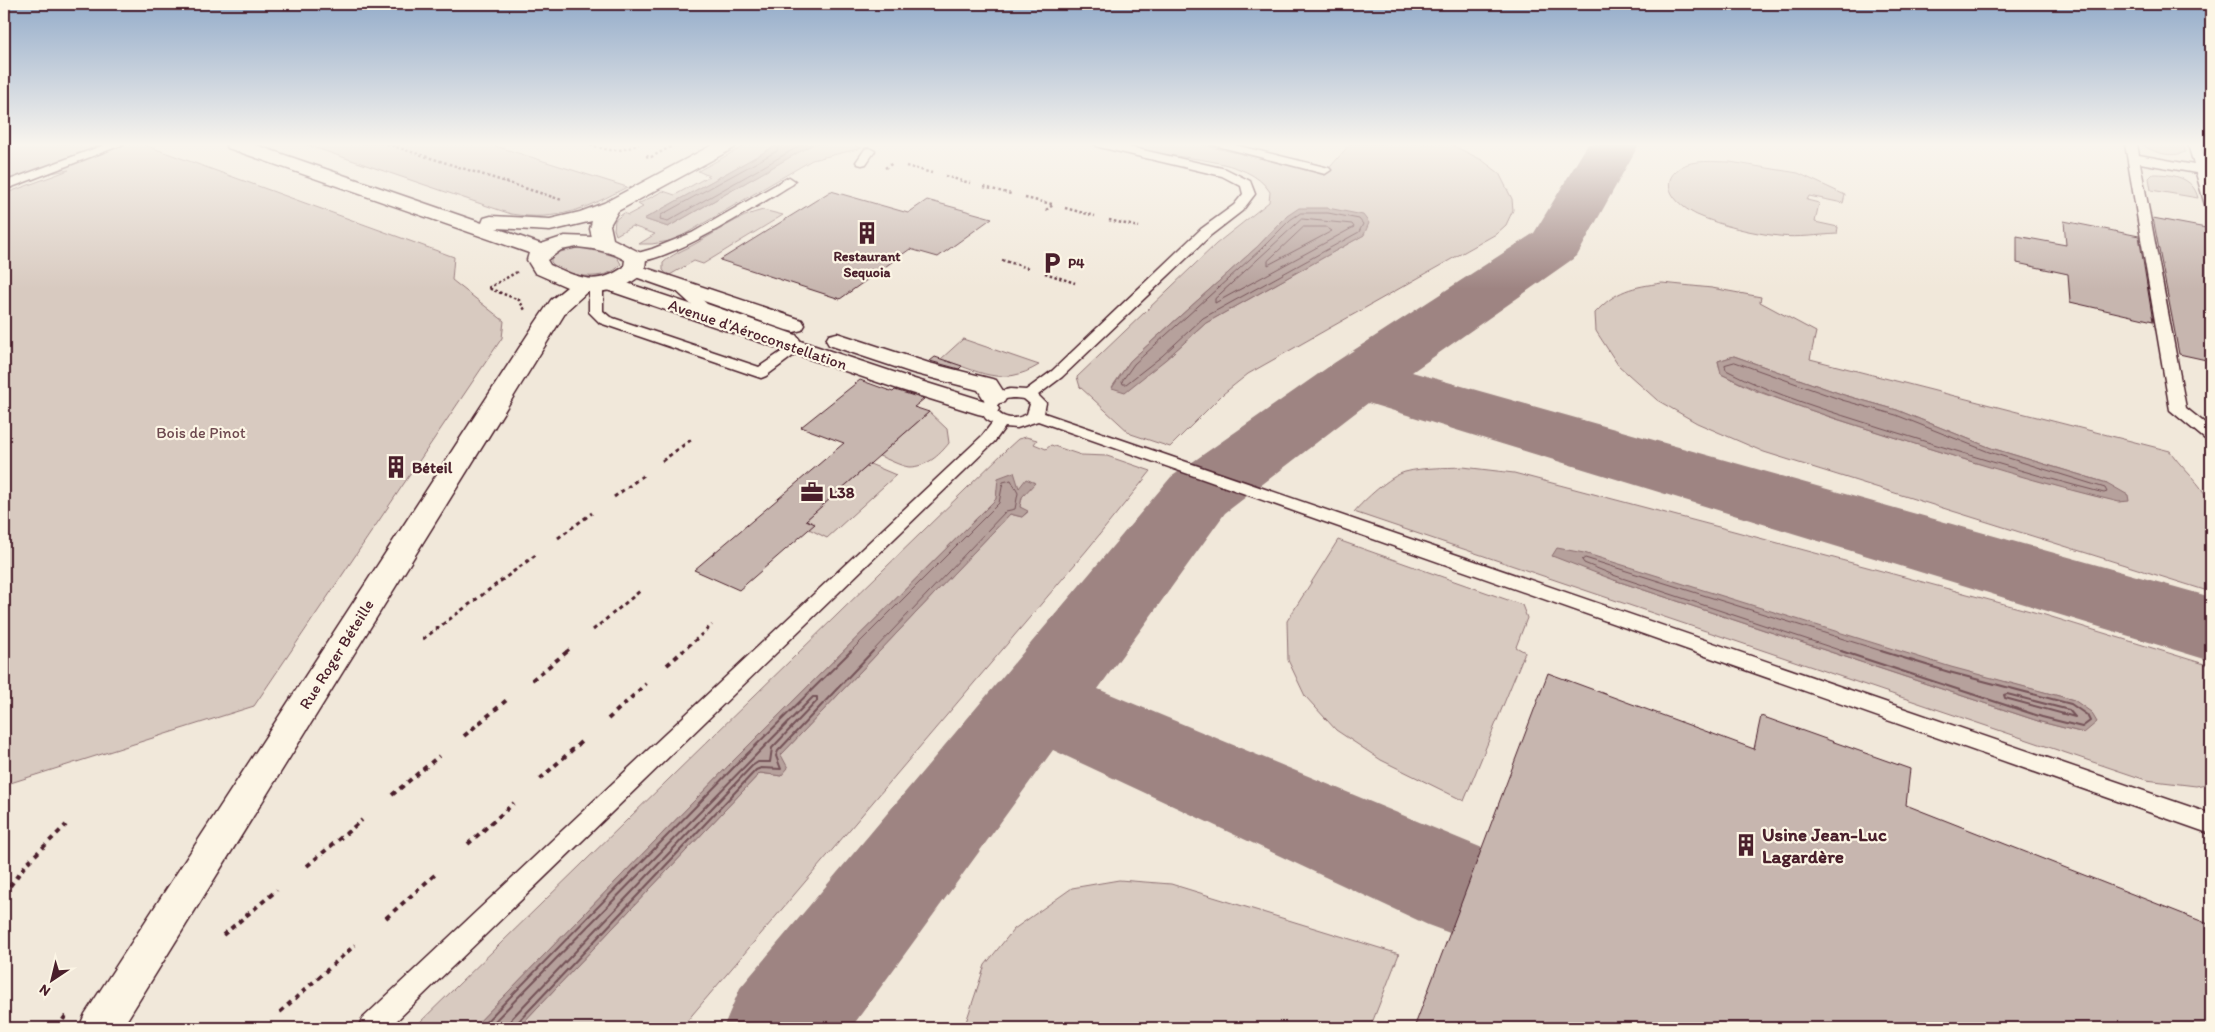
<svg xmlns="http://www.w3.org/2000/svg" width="2215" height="1032" font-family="Itim,sans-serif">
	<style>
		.green { fill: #d8cac0; stroke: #917476; fill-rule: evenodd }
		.water { fill: #b6a19c; stroke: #8b6d6f }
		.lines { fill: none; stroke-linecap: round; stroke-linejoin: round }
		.shore-far1 { stroke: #755358; stroke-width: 1 }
		.shore { stroke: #755358; stroke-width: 2 }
		.taxiway { fill: #9e8482; fill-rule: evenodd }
		.building { fill: #c7b6af; stroke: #4a1f2b }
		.lane-casing { stroke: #4a1f2b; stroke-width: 3 }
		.street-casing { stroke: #4a1f2b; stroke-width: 3 }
		.secondary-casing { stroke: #4a1f2b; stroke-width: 3 }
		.path-far2 { stroke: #4a1f2b; stroke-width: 2.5; stroke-dasharray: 2.5 2.5; stroke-linecap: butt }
		.path-far1 { stroke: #4a1f2b; stroke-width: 3; stroke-dasharray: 4 4; stroke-linecap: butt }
		.path { stroke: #4a1f2b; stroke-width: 4; stroke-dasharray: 5 5; stroke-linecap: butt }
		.lane { fill: #fcf5e5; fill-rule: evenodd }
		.street { fill: #fcf5e5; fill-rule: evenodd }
		.secondary { fill: #fcf5e5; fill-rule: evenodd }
		.labels { text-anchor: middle; stroke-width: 4.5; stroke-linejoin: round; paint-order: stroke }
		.far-poi-label { font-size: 14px; font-weight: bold; fill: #4a1f2b; stroke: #fcf5e5 }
		.street-label { font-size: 16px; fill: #4a1f2b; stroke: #fcf5e5 }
		.park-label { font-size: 16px; fill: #6e4a50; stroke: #fcf5e5 }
		.poi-label { font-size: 16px; font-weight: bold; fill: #4a1f2b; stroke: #fcf5e5; text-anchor: start }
		.near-poi-label { font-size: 19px; font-weight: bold; fill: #4a1f2b; stroke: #fcf5e5; text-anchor: start }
	</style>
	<rect width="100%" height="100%" fill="#f1e8da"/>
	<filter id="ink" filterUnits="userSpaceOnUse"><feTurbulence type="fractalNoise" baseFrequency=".02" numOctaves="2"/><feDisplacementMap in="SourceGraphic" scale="10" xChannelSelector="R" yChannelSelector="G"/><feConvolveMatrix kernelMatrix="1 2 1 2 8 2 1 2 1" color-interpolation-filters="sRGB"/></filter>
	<g filter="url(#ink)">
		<!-- green -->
		<g class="green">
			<path d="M4,144H142L454,257L452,280L504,321L502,338L254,706L4,785V194L69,170L4,181Z"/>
			<path d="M304,144H489L627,187C587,208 558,222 511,214Z"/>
			<path d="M748,144H779L644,219L668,227L813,144H856L855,146L862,148L812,160L675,240L652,244H639L655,234L632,226L616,235L614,229L615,220L624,213L628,215L643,207L638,204L663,191L675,195L709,176L698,171Z"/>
			<path d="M1123,144H1198L1325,173L1350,144H1450L1482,160L1499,173L1512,199L1513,210L1506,225L1496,234L1248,374L1223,394L1170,447L1131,434L1080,387L1077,377L1216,244L1269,202L1270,192C1248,156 1178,160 1140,150C1134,148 1125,147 1123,144ZM1287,216L1364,235L1206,323L1165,360L1112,387L1130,361L1257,247Z"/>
			<path d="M2142,144L2184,146L2185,152C2172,158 2153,153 2142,144Z"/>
			<path d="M1730,162L1798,173L1845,195L1843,203L1809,196L1807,200L1819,203L1815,222L1838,227L1837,234C1818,235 1798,238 1779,236C1752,233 1722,226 1697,215C1678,206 1655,184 1681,167C1693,159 1716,162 1730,162Z"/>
			<path d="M2153,174C2173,174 2193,177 2198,198L2151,190L2149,178Z"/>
			<path d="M763,210L783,215L703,264L694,261L668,276L663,270V263C672,254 682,251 693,245C716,233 737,216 763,210Z"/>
			<path d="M577,248H587L617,257L621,264C607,283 564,278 551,262V258L560,252Z"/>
			<path d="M1662,283L1712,288L1761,297L1760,302L1816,332L1810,359L2170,451C2183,471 2206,486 2211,509V592L1764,452L1697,423L1657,400L1618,365L1596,331L1595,313C1616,290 1633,287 1662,283ZM1734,356L1844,395L1897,410L1991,448L2107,483L1976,463L1833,418L1756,391L1721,374L1718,361Z"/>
			<path d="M963,339L1039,365C1001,388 979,371 941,359Z"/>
			<path d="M929,412L947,429L949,443C939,456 926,467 909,467C900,466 888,459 879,456Z"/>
			<path d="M1026,437L1037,440L1034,444L1046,449L1051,445L1081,455L1107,456L1151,471L1087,550L681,1028H518L760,773L781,776V755L1010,514L1022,517L1028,512L1020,507L1022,497L1034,482L1019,488L999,478L996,499L734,760L473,1028H414L1007,449L1018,439Z"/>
			<path d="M870,464L896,475L827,538L809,529L814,524L806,520Z"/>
			<path d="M1463,467L1514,473L1715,526L2045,615L2211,666V783L2196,786L2146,780L1354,512C1364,500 1390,476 1405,472C1424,467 1444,468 1463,467ZM1614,580L2074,700L2084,733L2041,722Z"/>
			<path d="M1338,540L1522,605L1527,618L1516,647L1525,652L1464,801L1381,760L1336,730L1305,696L1288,660L1287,621Z"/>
			<path d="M1119,880L1171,884L1399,954L1370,1028H964L985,965L1014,929L1072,888Z"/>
		</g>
		<!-- water -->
		<g class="water">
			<path d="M779,144H813L668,227L644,219Z"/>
			<path d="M1299,208H1328L1363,215L1369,223L1364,235L1206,323L1165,360L1125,392L1112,388L1130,361L1257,247L1287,216Z"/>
			<path d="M1734,356L1844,395L1897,410L1991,448L2107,483L2128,495L2129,501L2119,502C2043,484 1968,461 1893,437C1834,418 1776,401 1721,374L1718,361Z"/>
			<path d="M1014,472L1019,488L1026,479L1035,483L1022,497L1020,507L1028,511L1022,517L1010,514L781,755L788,768L781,776L760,773L518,1028H473L734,760L996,499L998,478Z"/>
			<path d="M1557,548L1584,553L1951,667L2074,700L2091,712L2097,722L2084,733L2041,722L1614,580L1552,556Z"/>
		</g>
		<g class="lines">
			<!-- shore-far1 -->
			<g class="shore-far1">
				<path d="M780,144L777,151L661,215L660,219L668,221L803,144"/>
				<path d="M1301,213H1328L1359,219L1363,224L1359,232L1203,318L1162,356L1126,384H1123L1122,381L1134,364L1260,250L1290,220Z"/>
				<path d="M1302,219L1352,224L1354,227L1215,303V299Z"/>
				<path d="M1304,227H1326L1332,231L1268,265V261Z"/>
				<path d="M1735,362L1842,400L1896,415L1989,452L2105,488L2107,492L2104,493C2029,474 1956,451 1882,428C1829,411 1776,396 1726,370L1725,365Z"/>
				<path d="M850,652L999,503L1003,482L1011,480L1018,493L1015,509L1006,511L872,652"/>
				<path d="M1845,652L1616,576L1584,563L1582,560L1585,558L1885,652"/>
			</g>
			<!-- shore -->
			<g class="shore">
				<path d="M1841,651L2042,717L2082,727L2090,721L2087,715L2071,704L1949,672L1881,651"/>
				<path d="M2007,694L2069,710L2075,717L2005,698L2004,695Z"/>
				<path d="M480,1028L738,763L851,651"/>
				<path d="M488,1028L813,697H817V701L772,748L770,762H758L752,766L512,1018L509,1028"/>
				<path d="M515,1028L517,1023L756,770L761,768L781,769L776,756L778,751L873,651"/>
			</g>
			<!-- taxiway -->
			<path class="taxiway" d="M1588,144H1639L1577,256L1412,372L2211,597V661L1368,403L1225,513L1098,689L1504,857L1519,891L1504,925L1466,939L1428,925L1053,750L851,1028H723L740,988L1171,477L1334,363L1534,233Z"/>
		</g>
		<!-- building -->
		<g class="building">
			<path d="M831,191L908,213L927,200L992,218L938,257L910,249L840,299L720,260Z"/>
			<path d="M2153,218L2206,228L2211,249V361L2179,354Z"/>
			<path d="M2064,221L2139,236L2153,321L2070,302L2068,274L2017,263V236L2066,245Z"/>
			<path d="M935,357L962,366L959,369L930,361Z"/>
			<path d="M860,380L893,392L895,390L924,399L914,407L929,412L806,520L815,524L739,590L694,570L844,443L801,427Z"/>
			<path d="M1548,673L1754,749L1761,716L1910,769L1906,805L2211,925V1028H1414Z"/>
		</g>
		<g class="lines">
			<defs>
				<g id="lane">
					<path d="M107,144H124L4,190V182Z"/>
					<path d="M1094,144H1116L1226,169L1250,181L1255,194L1242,211L1211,235L1062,377L1038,395L1046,403L1044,413L2211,814V834L1038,421L1017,428L1005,427L994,442L389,1028H358L362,1019L982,436L992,423L986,419L979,409L986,398L992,393L1010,389L1026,390L1052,371L1201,229L1234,205L1243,194L1241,186L1222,176L1099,147ZM1015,398L1024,399L1030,404L1027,414C1016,420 1003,420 995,409C999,400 1006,398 1015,398Z"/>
					<path d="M1210,144H1231L1329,168L1331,170L1325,174Z"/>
					<path d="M2125,144H2137L2139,155L2194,165L2188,144H2200L2211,184V209L2205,205L2196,173L2140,163L2186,408L2211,428V441L2205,439L2170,410Z"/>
					<path d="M869,148L875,151L866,164L862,165L858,164L856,162L865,149Z"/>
					<path d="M789,177L795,181L793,184C764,201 662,268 631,261L629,258L631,255L652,249L692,233Z"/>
					<path d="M677,281L682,282L707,304L796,335L805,347L766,376L761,378L600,323L589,312V287L596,283L603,287V311L610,317L759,367L790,346L786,341L697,310L670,285Z"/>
				</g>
				<g id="street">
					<path d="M634,264L802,320L805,325L802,330L794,332L786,330L627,274L623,270L627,266Z"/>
					<path d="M612,278L911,378L985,401L978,390L913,373L829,345L826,340L829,335L837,333L929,363L996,380L1007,397L1004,402L996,404L999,409L996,414L987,416L978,414L895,388L604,289L601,284L604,279Z"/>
				</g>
				<path id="secondary" d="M225,144H253L482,223L484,218L491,216L550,219L580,212L604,203L714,144H737L734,148L618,211L610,225L613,239L643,254L646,258L645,270C633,287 606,293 587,292L567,310L122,1028H79L85,1014L536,322L551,300L567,287L535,273L527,260L529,253L228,148ZM592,221L590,229L592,237L565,236L541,244L496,228L550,231ZM577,247C594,249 610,251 625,260L624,267C595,287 580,278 550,265L547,260L561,250Z"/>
			</defs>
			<!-- lane casing -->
			<use href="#lane" class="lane-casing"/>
			<!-- street casing -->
			<use href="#street" class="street-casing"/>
			<!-- secondary casing -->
			<use href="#secondary" class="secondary-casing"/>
			<!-- path-far2 -->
			<g class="path-far2">
				<path d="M387,144L562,200"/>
				<path d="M590,144C608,152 621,152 639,144"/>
				<path d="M646,156L651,157L676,144"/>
				<path d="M906,166L932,173"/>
				<path d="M885,168L893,163"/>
				<path d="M945,176L970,183"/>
				<path d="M984,187L1011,194"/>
				<path d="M1025,198L1052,204"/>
				<path d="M1065,208L1095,216"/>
				<path d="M1046,210L1053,205"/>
				<path d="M1109,220L1139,227"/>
				<path d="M1002,260L1028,268"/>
				<path d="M517,272L488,288L519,300L525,310"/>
				<path d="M1045,273L1075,283"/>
			</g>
			<!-- path-far1 -->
			<g class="path-far1">
				<path d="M662,461L692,439"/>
				<path d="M614,497L644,475"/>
				<path d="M558,538L592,513"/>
				<path d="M593,630L640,591"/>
				<path d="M423,639L537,554"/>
				<path d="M566,652L572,647"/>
				<path d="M682,652L712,625"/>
			</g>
			<!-- path -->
			<g class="path">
				<path d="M667,665L683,651"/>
				<path d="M532,680L568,651"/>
				<path d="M608,719L646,684"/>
				<path d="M464,736L509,698"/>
				<path d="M540,779L582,741"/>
				<path d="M392,795L439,756"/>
				<path d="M468,844L514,803"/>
				<path d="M307,866L362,820"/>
				<path d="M4,894L27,863L66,825"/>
				<path d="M386,918L438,872"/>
				<path d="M223,935L277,890"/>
				<path d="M280,1012L355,945"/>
				<path d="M57,1028L67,1014"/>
			</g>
			<!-- lane -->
			<use href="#lane" class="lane"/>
			<!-- street -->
			<use href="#street" class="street"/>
			<!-- secondary -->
			<use href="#secondary" class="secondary"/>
		</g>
	</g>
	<!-- sky -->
	<linearGradient id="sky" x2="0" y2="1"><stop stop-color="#94acca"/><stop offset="0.5" stop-color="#f9f5ee"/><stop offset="1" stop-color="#f9f5ee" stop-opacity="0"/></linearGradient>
	<rect width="2215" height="289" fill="url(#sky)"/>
	<!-- icons -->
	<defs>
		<symbol id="building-bare" viewBox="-9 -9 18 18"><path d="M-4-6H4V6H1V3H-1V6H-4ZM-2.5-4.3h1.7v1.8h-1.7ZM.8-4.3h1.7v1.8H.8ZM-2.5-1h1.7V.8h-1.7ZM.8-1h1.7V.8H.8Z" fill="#4a1f2b" stroke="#fcf5e5" stroke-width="2.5" paint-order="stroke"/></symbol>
		<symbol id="parking-bare" viewBox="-9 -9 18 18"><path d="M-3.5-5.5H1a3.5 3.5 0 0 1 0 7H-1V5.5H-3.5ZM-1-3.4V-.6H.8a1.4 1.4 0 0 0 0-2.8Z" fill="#4a1f2b" stroke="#fcf5e5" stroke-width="2.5" paint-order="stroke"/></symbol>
		<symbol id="office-bare" viewBox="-9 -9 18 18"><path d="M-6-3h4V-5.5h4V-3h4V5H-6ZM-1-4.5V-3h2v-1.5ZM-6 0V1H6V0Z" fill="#4a1f2b" stroke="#fcf5e5" stroke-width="2.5" paint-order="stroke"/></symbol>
	</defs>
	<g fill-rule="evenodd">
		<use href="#building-bare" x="851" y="217" width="32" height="32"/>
		<use href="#parking-bare" x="1036" y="247" width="32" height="32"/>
		<use href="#building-bare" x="380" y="451" width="32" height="32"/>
		<use href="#office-bare" x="796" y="476" width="32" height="32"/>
		<use href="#building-bare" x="1730" y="829" width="32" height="32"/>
	</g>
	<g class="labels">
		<!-- far-poi labels -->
		<g class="far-poi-label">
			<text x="867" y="261">Restaurant<tspan x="867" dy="16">Sequoia</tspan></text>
			<text x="1068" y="268" text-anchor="start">P4</text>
		</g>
		<!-- street labels -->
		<g class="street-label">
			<text transform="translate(758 334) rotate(19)" y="6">Avenue d'Aéroconstellation</text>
			<text transform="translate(336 654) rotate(-58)" y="6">Rue Roger Béteille</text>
		</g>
		<!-- park labels -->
		<g class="park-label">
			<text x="201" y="438">Bois de Pinot</text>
		</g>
		<!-- poi labels -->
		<g class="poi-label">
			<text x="412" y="473">Béteil</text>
			<text x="829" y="498">L38</text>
		</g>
		<!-- near-poi labels -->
		<g class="near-poi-label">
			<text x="1762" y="841">Usine Jean-Luc<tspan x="1762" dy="22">Lagardère</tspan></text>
		</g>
	</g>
	<!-- margin -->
	<rect width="2215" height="1032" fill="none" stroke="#fcf5e5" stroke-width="20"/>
	<rect x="10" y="10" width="2195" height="1012" fill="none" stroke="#4a1f2b" stroke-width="2" filter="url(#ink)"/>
	<!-- north arrow -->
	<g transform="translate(52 980) rotate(215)" stroke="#fcf5e5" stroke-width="4" paint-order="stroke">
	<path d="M0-4L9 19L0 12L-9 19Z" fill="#4a1f2b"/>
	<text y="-8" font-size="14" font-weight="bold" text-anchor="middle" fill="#4a1f2b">N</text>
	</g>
</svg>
